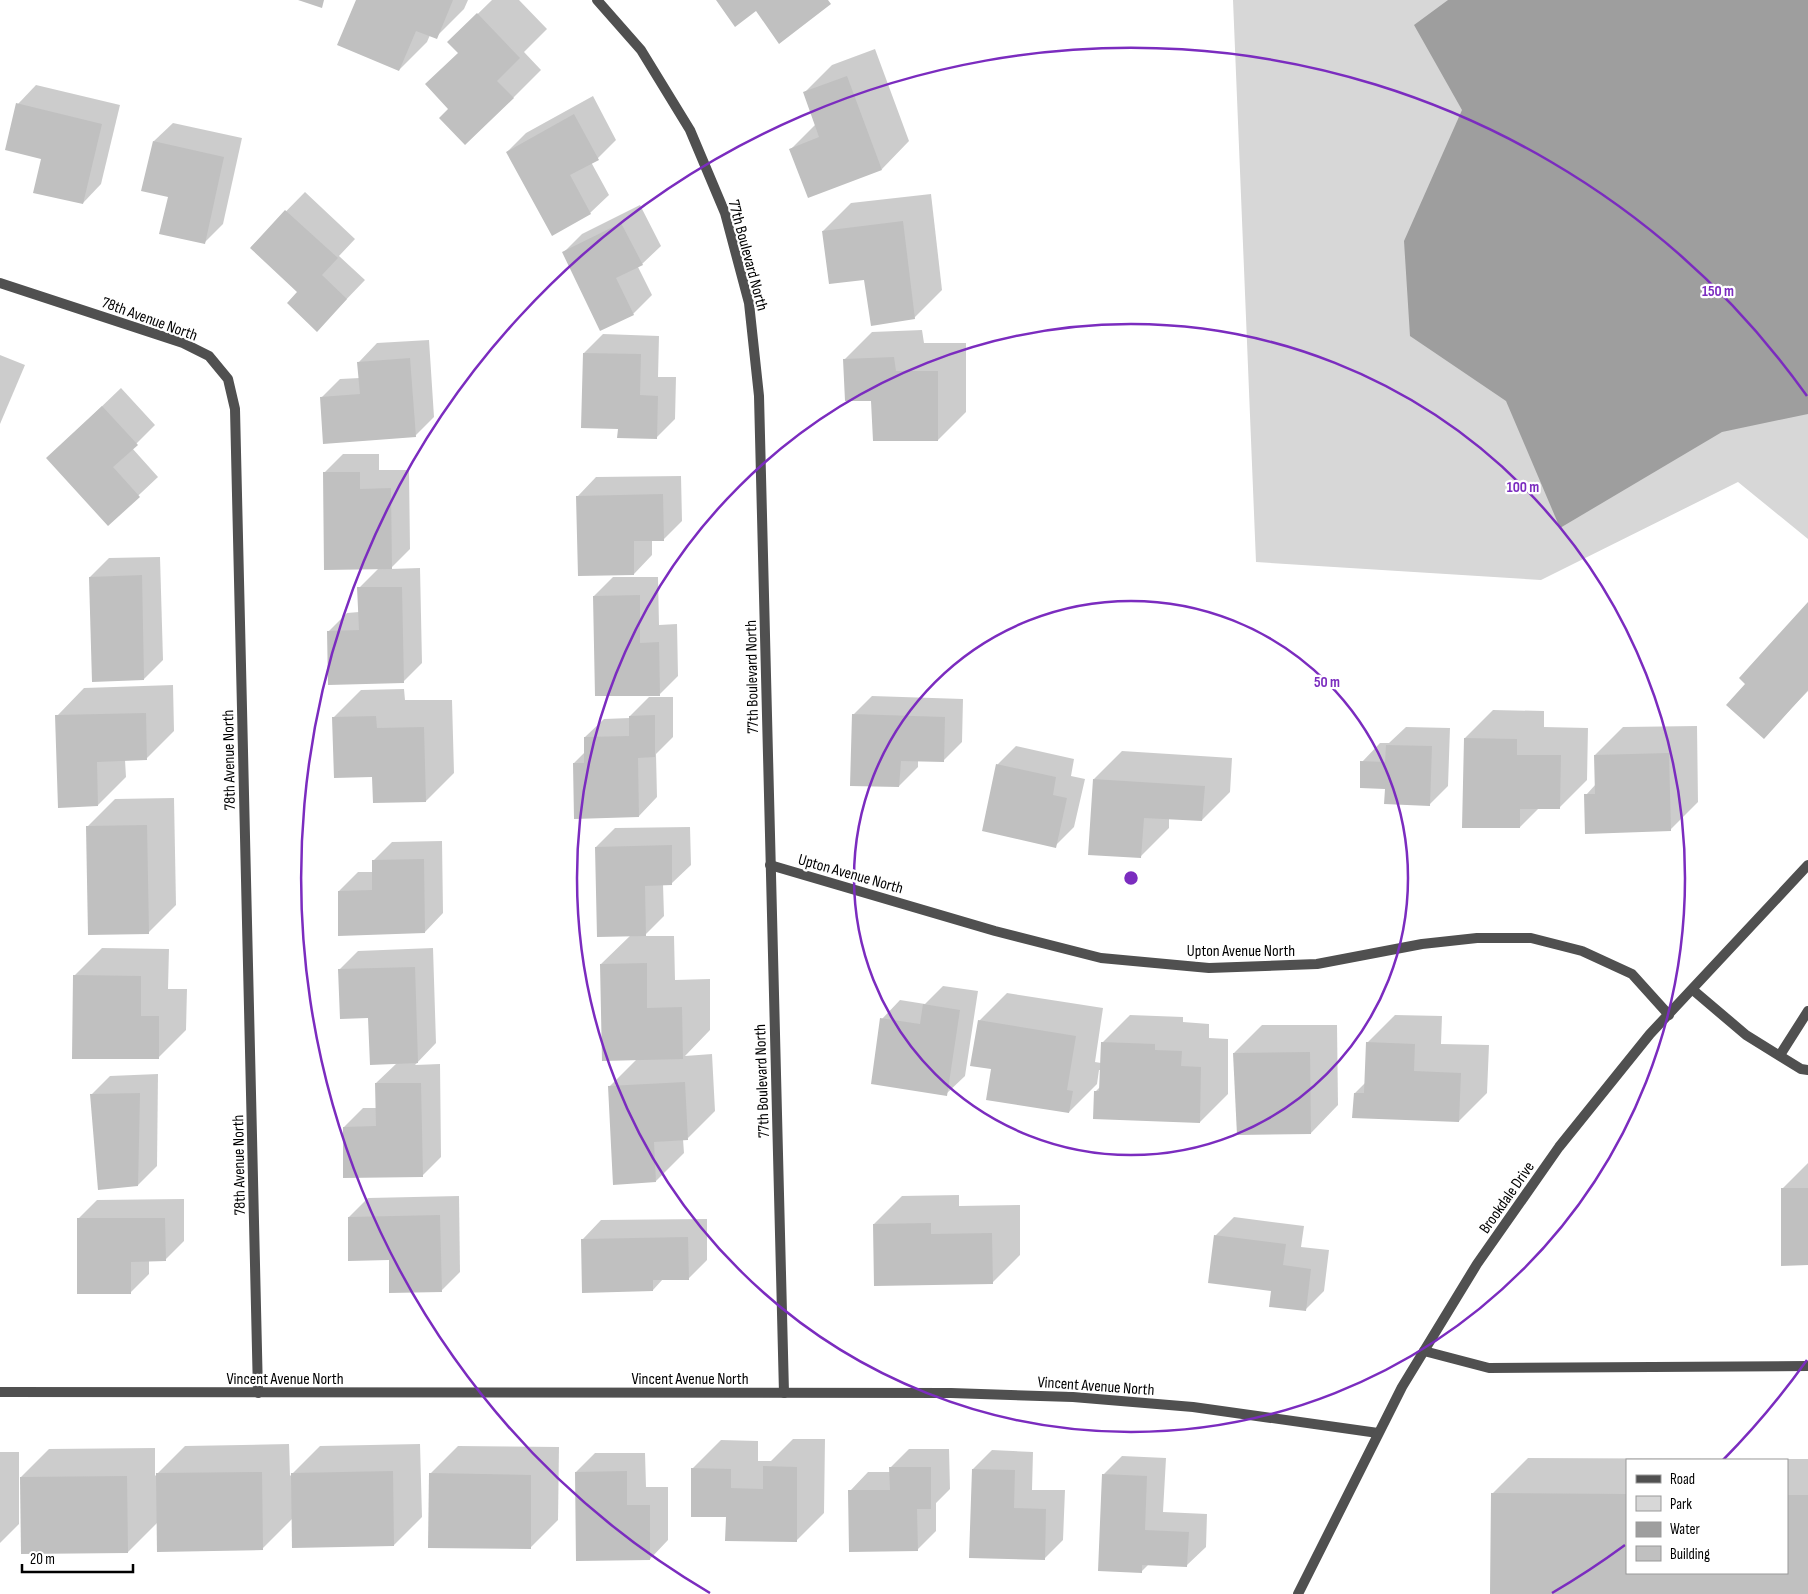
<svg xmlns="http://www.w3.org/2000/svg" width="1808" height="1594" font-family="'Sofia Sans Condensed',sans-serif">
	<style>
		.green { fill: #d7d7d7 }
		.water { fill: #9e9e9e }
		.shadow { fill: #0003; fill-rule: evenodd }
		.building { fill: #c0c0c0 }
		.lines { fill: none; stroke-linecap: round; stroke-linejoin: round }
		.service { stroke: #505050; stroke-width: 10 }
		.minor { stroke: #505050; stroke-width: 10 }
		.tertiary { stroke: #505050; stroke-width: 10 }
		.ring { fill: none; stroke: #7b2cbf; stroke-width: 2.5 }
		.labels { text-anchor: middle; stroke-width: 4.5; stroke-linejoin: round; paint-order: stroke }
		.street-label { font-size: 16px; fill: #000; stroke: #fff }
		.centre { fill: #7b2cbf; stroke: #fff; stroke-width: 2.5 }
		.ring-label { font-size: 15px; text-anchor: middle; font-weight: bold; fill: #7b2cbf; stroke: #fff; stroke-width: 4.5; stroke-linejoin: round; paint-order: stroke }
	</style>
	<rect width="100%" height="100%" fill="#fff"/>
	<!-- green -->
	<path class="green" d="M1233,0H1808V539L1738,482L1541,580L1256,562Z"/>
	<!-- water -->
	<path class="water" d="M1448,0H1808V414L1722,432L1560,528L1506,401L1410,336L1404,241L1462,110L1414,25Z"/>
	<!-- shadow -->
	<g class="shadow">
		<path d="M357,0H468L464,9L436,37L430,35L427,42L399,70Z"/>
		<path d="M492,0H519L547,29L524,52L541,70L513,98L459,52L449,42Z"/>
		<path d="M875,49L909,141L882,169L791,149L816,124L804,93L832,65Z"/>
		<path d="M36,85L120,105L101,184L83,203L43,158L18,104Z"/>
		<path d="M593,96L616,140L598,158L591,162L609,195L590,213L507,152L526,133Z"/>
		<path d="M173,123L242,138L223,224L204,243L169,196L154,141Z"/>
		<path d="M305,192L355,239L339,256L365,280L317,330L299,292L251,247Z"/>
		<path d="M931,194L942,290L914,318L823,231L851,203Z"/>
		<path d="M640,205L661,246L642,264L638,267L652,295L633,314L563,253L582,234Z"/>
		<path d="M922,330L924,343H966V412L938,440L872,400L844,360L872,332Z"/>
		<path d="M603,334L659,336L658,377H676L675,419L656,438L619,428L584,353Z"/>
		<path d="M429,340L434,417L415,436L321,398L340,379L360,378L359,362L377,343Z"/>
		<path d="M0,355L25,365L0,424Z"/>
		<path d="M121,388L155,425L132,448L158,477L108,524L48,458Z"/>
		<path d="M343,454H379V470H409L410,549L390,569L420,568L422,663L403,682L328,632L347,613L359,612V588L379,568L324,473Z"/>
		<path d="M681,476L682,521L663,540H652V555L634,574L578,496L596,477Z"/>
		<path d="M160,557L163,660L144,679L90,577L109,558Z"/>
		<path d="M613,577H658L659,625L677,624L678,676L660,694L594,596Z"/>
		<path d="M1808,604V691L1764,737L1747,684Z"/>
		<path d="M173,685L174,731L146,759L125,760L126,777L98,805L57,716L84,688Z"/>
		<path d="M404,689L405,700H452L454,773L426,801L373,776L333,718L361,690Z"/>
		<path d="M872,696L963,699L962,742L943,761L918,760V767L899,786L853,715Z"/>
		<path d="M649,697H673V737L656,754L657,797L639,816L574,763L585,752V737L604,719L630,718V716Z"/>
		<path d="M1493,710L1544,711V727L1588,728L1587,780L1559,808H1539L1520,827L1465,738Z"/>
		<path d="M1697,726L1698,802L1670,830L1586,795L1596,784L1595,755L1623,727Z"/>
		<path d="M1406,727L1450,728L1448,786L1429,805L1386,788L1362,762L1380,743H1389Z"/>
		<path d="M1016,746L1074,759L1071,776L1085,779L1074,827L1055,846L997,765Z"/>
		<path d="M1122,751L1232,758L1230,792L1202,820L1169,818V828L1141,856L1094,779Z"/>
		<path d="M174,798L176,905L148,933L87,827L115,799Z"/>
		<path d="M690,827L691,865L672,883L663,884L664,916L644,936H674L675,980L710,979V1030L685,1056L712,1054L715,1111L687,1139H683L684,1153L656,1181L610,1086L637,1059L601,964L631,935L596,847L615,828Z"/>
		<path d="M442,841L443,913L425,932L339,891L358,872H373V861L392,842Z"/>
		<path d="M102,948L169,949L168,989H187L186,1030L158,1058L74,976Z"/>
		<path d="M433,948L436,1043L415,1065L440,1064L441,1157L422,1176L344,1127L363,1108H377L376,1083L397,1063L339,970L358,951Z"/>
		<path d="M943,986L978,991L965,1076L946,1094L882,1019L900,1000L925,1004Z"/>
		<path d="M1007,993L1103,1008L1095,1062L1101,1063L1102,1043L1130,1015L1183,1017V1022L1209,1024V1038L1228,1039V1094L1200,1122L1096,1091L1100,1087L1101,1070H1099L1097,1084L1069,1112L993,1068L979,1021Z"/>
		<path d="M1395,1015L1442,1016L1441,1044L1489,1045L1487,1093L1459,1121L1355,1093L1366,1082L1367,1043Z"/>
		<path d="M1262,1025H1337L1338,1105L1311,1133L1234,1053Z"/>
		<path d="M158,1074L157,1166L138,1185L91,1095L110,1076Z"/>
		<path d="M1808,1163V1264L1782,1189Z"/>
		<path d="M959,1195V1206L1020,1205V1255L992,1283L874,1224L902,1196Z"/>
		<path d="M459,1196L460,1272L442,1290L390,1259L349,1217L368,1198Z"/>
		<path d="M184,1199V1241L165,1260H149V1274L130,1293L78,1219L97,1200Z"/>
		<path d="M1234,1217L1304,1226L1301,1247L1329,1250L1324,1291L1305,1310L1272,1290L1215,1236Z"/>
		<path d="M707,1219V1260L688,1279H663L653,1290L583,1239L601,1220Z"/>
		<path d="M793,1439H825L824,1513L796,1541L727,1516L693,1468L721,1440L758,1441V1461H771Z"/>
		<path d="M289,1444L290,1476L320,1446L420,1444L422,1517L394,1545L293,1518L263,1548L158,1522L128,1552L21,1477L49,1449L155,1448V1476L185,1446Z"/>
		<path d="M458,1446L559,1447L558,1520L530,1548L430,1474Z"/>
		<path d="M909,1449H949L950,1489L936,1503V1531L917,1550L850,1491L868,1472H890V1468Z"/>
		<path d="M992,1450L1033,1452L1032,1490H1065L1063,1540L1044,1559L973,1469Z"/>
		<path d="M0,1452H19V1524L0,1543Z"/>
		<path d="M595,1453H645L646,1487H668V1540L650,1559L576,1472Z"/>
		<path d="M1122,1456L1166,1458L1163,1512L1207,1514L1206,1547L1187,1565L1149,1564L1141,1572L1103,1475Z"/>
		<path d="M1528,1458L1808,1459V1594H1491L1492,1494ZM1627,1460H1787V1573H1627Z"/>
	</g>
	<!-- building -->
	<g class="building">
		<path d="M298,0H324L322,8Z"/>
		<path d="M356,0H453L437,39L416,31L399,71L337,45Z"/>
		<path d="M716,0H828L831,4L779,44L756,11L735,27Z"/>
		<path d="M477,13L520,58L497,81L514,98L465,145L439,118L448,109L425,84L458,53L447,42Z"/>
		<path d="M847,76L882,170L808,198L789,149L819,137L803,92Z"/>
		<path d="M16,103L102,124L83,204L33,193L41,159L5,150Z"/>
		<path d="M574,114L599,160L570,175L591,214L552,236L506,152Z"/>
		<path d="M153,141L224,157L205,244L159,234L168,197L141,191Z"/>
		<path d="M285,210L338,258L322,275L347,299L317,332L287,303L297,292L250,248Z"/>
		<path d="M903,221L915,319L871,326L864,280L829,284L822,231Z"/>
		<path d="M621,223L643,265L616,278L634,315L600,331L562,252Z"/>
		<path d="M583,353L641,354L640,395L658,396L657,439L617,438L618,429L581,428Z"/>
		<path d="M894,357L896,371H938V441H873L871,401H845L843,359Z"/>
		<path d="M410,358L416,437L323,444L320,397L360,394L357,362Z"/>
		<path d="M102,406L138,445L113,467L140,497L108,526L46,458Z"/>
		<path d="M323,472H360V489L391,488L392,569L324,570Z"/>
		<path d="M663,494L664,541H634V575L578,576L576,496Z"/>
		<path d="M142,575L144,680L92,682L89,577Z"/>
		<path d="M357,587H402L404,683L328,685L327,631L359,630Z"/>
		<path d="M640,595V643L659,642L660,696H595L593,596Z"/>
		<path d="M1808,602V690L1764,739L1726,705L1745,684L1739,678Z"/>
		<path d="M146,713L147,760L97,762L98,806L58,808L55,715Z"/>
		<path d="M852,714L945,717L944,762L901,761L899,787L850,786Z"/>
		<path d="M655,715V757L638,758L639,817L574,819L573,763H584V737L629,736V716Z"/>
		<path d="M376,716L377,728L424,727L426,802L373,803L372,777L334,778L332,717Z"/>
		<path d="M1464,738L1517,739V755H1561L1560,809H1520V828H1462Z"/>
		<path d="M1386,745L1432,746L1430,806L1384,804L1385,789L1360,788V761L1385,762Z"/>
		<path d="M1669,753L1671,831L1585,834L1584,794H1595L1594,755Z"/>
		<path d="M996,764L1056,777L1053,795L1067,798L1056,848L982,831Z"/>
		<path d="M1093,779L1205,786L1202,821L1144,818L1141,858L1088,855Z"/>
		<path d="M147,825L149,934L88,935L86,826Z"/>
		<path d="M672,845V885L645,886L646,936L597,937L595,847Z"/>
		<path d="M424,859L425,933L338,936V891L372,890V860Z"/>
		<path d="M647,963V1008L682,1007L683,1059L602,1061L600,964Z"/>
		<path d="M415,967L418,1063L370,1065L368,1018L340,1019L338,969Z"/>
		<path d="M73,975L141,976V1016H159V1059H72Z"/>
		<path d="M923,1004L960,1010L947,1096L871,1084L880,1018L920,1024Z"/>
		<path d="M978,1020L1076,1036L1067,1090L1073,1091L1069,1113L986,1100L991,1069L970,1066Z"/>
		<path d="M1101,1042L1155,1044V1050L1182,1051L1181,1066L1201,1067L1200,1123L1093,1119L1094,1091H1099Z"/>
		<path d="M1366,1042L1415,1044L1414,1071L1461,1073L1459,1122L1352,1118L1354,1093H1364Z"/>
		<path d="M1310,1052L1311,1134L1237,1135L1233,1053Z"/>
		<path d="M685,1082L688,1140L654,1142L656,1182L613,1185L608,1086Z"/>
		<path d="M375,1083H421L423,1177L343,1178V1127L376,1126Z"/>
		<path d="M140,1093L138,1186L98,1190L90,1094Z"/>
		<path d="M1781,1188H1808V1265L1781,1266Z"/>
		<path d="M440,1215L442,1292L389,1293V1260L348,1261V1217Z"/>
		<path d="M77,1218H165L166,1261L131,1262V1294H77Z"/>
		<path d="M931,1223V1234L992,1233L993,1284L874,1286L873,1224Z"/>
		<path d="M1214,1235L1286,1244L1283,1265L1311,1269L1306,1311L1269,1307L1271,1291L1208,1283Z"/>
		<path d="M688,1237L689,1280H653V1291L582,1293L581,1239Z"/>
		<path d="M763,1466L797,1467V1542L725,1541L726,1517H691V1468L731,1469V1488L763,1489Z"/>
		<path d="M889,1467H931V1509H917L918,1551L849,1552L848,1490H890Z"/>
		<path d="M972,1469L1015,1470L1014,1508L1046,1509L1045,1560L969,1558Z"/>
		<path d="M393,1471L394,1546L292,1548L291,1473Z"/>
		<path d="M627,1471V1505H650V1560L576,1561L575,1472Z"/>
		<path d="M262,1472L263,1550L157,1552L156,1473Z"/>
		<path d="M429,1473L531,1475V1549L428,1548Z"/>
		<path d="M1102,1474L1147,1476L1145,1530L1189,1532L1187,1567L1142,1565V1573L1098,1571Z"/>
		<path d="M127,1476L128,1553L21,1554L20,1477Z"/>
		<path d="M1491,1493L1627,1494V1573H1787V1495H1808V1594H1490Z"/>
	</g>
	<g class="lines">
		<!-- service -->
		<g class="service">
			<path d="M1693,990L1746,1035L1801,1069L1808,1070"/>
			<path d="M1780,1055L1808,1011"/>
			<path d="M1424,1351L1489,1368L1808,1366"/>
		</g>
		<!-- minor -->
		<g class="minor">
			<path d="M597,0L641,50L690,130L725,213L749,303L759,396L784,1393"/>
			<path d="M0,283L183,343L209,356L228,379L235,409L258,1393"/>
			<path d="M770,865L995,931L1101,958L1209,968L1317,964L1422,944L1477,938H1531L1582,951L1632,974L1669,1015"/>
			<path d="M0,1392L951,1393L1073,1397L1193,1407L1378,1433"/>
		</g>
		<!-- tertiary -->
		<path class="tertiary" d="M1298,1594L1402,1387L1477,1264L1559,1147L1650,1034L1808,865"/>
	</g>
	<!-- distance rings -->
	<g class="ring">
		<circle cx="1131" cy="878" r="277"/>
		<circle cx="1131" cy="878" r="554"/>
		<path d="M1807 1360A830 830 0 0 1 1723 1460M1625 1545A830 830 0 0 1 1552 1593M710 1593A830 830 0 1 1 1807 396"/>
	</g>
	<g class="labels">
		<!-- street labels -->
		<g class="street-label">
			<text transform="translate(749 255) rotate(75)" y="6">77th Boulevard North</text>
			<text transform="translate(150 318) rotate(20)" y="6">78th Avenue North</text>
			<text transform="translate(751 677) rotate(-91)" y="6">77th Boulevard North</text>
			<text transform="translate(228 760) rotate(-91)" y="6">78th Avenue North</text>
			<text transform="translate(851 873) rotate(16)" y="6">Upton Avenue North</text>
			<text x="1241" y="956">Upton Avenue North</text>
			<text transform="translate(761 1081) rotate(-92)" y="6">77th Boulevard North</text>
			<text transform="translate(238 1165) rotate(-91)" y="6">78th Avenue North</text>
			<text transform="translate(1506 1197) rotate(-55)" y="6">Brookdale Drive</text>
			<text x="285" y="1384">Vincent Avenue North</text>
			<text x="690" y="1384">Vincent Avenue North</text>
			<text transform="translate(1096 1385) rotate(4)" y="6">Vincent Avenue North</text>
		</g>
	</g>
	<circle cx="1131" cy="878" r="8" class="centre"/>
	<g class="ring-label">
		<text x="1718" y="296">150 m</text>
		<text x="1523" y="492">100 m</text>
		<text x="1327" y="687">50 m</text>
	</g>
	<!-- legend -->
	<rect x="1626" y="1459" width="162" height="115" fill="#ffffff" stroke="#999999"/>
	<rect x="1636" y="1475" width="25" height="8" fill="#505050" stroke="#999999"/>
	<text x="1670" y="1484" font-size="15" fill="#000000">Road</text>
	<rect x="1636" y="1496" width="25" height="15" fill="#d7d7d7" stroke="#999999"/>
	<text x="1670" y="1509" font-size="15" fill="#000000">Park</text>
	<rect x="1636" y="1522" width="25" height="15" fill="#9e9e9e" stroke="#999999"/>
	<text x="1670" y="1534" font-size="15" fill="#000000">Water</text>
	<rect x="1636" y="1546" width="25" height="15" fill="#c0c0c0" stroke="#999999"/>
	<text x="1670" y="1559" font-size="15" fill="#000000">Building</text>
	<!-- scale -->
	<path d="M22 1564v8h111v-8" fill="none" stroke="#000000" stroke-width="2.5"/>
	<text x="30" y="1564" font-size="15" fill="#000000" stroke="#ffffff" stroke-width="4" paint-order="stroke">20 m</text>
</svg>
